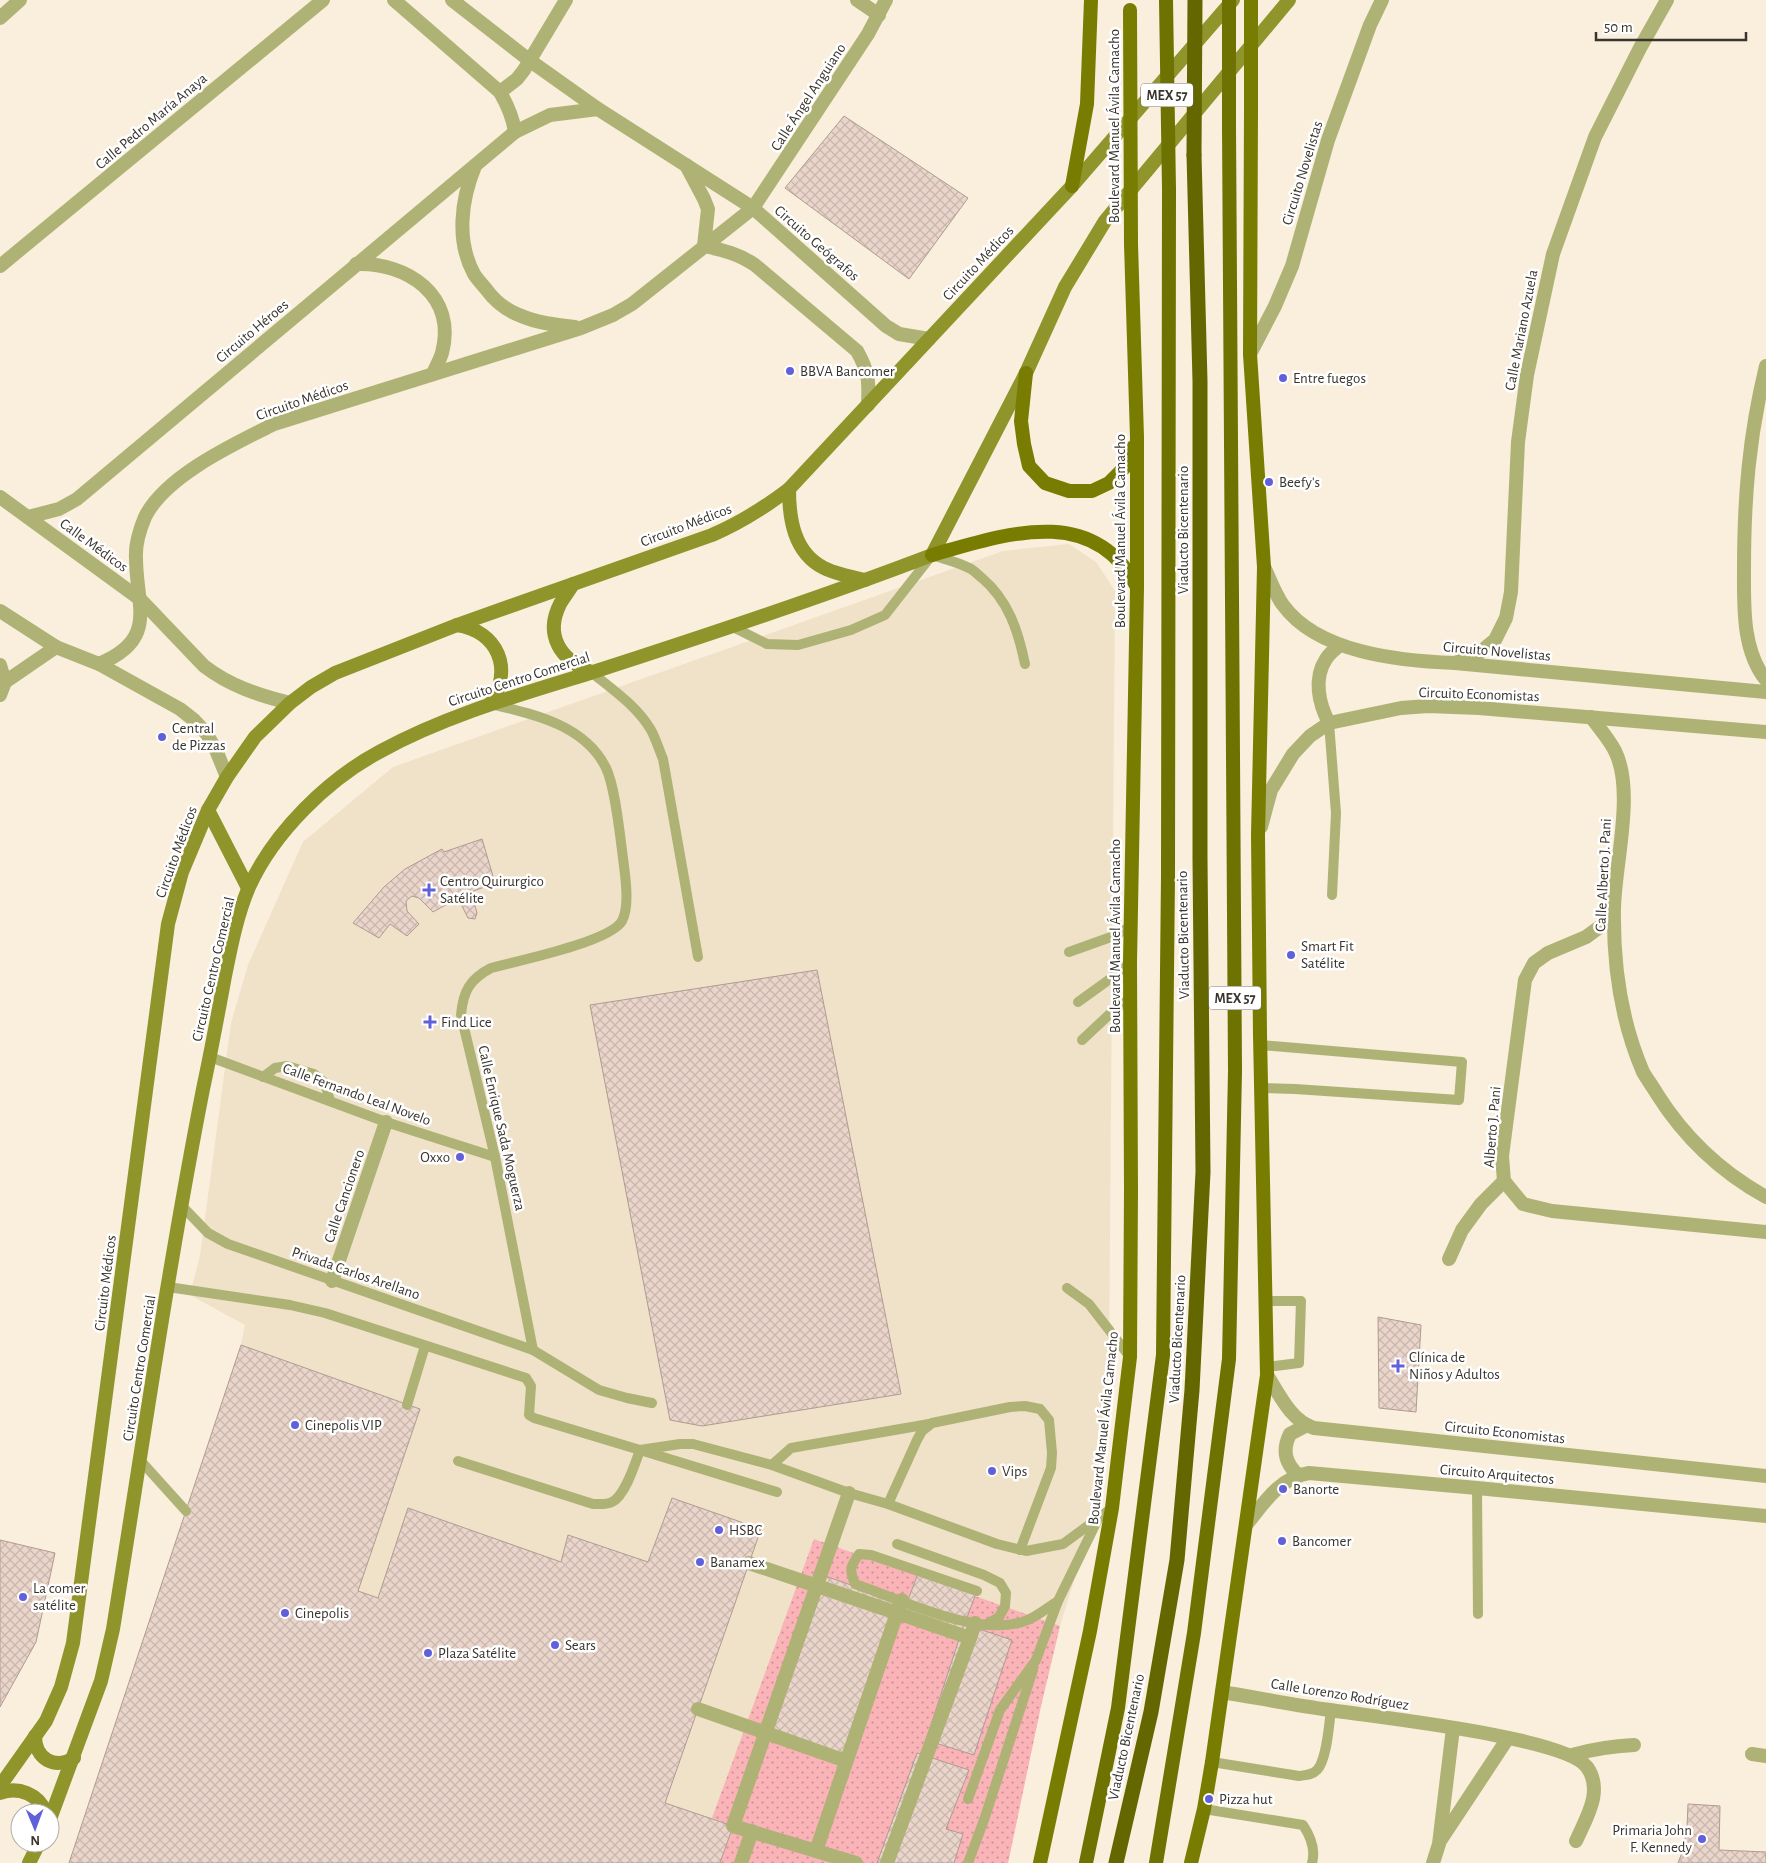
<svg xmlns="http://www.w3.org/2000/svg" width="1766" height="1863" font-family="'Alegreya Sans',sans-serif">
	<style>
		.built { fill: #f0e1c9 }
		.park { fill: url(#park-dots) }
		.building { fill: url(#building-cross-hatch); stroke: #af9b91 }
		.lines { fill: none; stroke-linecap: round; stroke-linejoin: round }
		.service { stroke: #aeb375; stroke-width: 10 }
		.pedestrian { stroke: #aeb375; stroke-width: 14 }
		.minor { stroke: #aeb375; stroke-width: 14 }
		.tertiary { stroke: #aeb375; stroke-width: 14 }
		.secondary { stroke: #8f942b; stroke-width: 14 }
		.primary { stroke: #787c00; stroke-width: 14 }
		.trunk { stroke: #6e7200; stroke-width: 14 }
		.motorway { stroke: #646700; stroke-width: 15 }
		.primary-bridge { stroke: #787c00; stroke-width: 14 }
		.trunk-bridge { stroke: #6e7200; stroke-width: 14 }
		.motorway-bridge { stroke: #646700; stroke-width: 15 }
		.poi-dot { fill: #6061da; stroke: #fff; stroke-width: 2 }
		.labels { text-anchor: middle; stroke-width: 5; stroke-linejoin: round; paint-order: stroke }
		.shield { fill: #fff; stroke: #74716c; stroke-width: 1 }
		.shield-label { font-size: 14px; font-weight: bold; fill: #39342d }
		.street-label { font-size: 15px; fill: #39342d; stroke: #fff }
		.poi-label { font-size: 15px; fill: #39342d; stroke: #fff; text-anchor: start }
	</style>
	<defs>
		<pattern id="park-dots" width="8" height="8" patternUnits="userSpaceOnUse" patternTransform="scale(1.25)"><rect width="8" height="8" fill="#fab3b7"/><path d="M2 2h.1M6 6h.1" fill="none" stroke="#cb9295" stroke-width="1.8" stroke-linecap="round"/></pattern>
		<pattern id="building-cross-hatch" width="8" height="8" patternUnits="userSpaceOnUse" patternTransform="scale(1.25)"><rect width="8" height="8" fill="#ead5cb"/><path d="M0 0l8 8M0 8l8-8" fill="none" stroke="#c9b7af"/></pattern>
	</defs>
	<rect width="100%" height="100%" fill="#faeedc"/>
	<!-- built -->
	<path class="built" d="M1069,544L1096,562L1115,591L1109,1360L1095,1512L1060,1626L1041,1706L1008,1863H69L241,1345L245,1325L190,1295L200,1256L231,1023L248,965L303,842L393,767L1003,551Z"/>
	<!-- park -->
	<path class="park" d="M814,1539L1060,1626L1041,1706L1008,1863H720L733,1826L712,1818Z"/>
	<!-- building -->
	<g class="building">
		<path d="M844,116L968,198L909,279L785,188Z"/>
		<path d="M482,839L495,883L471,892L477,913L475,919L468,918L458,898L433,912L419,898L412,896L406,901L407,911L419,924L407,936L390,924L379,938L353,923L384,887L405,869L442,849L444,852Z"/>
		<path d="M817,970L901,1394L702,1426L670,1420L590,1005Z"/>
		<path d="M1378,1317L1421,1325L1416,1412L1379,1408Z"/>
		<path d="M241,1345L420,1409L358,1591L378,1598L408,1508L561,1562L568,1535L648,1562L672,1498L761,1529L665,1803L733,1826L720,1863H69Z"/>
		<path d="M0,1540L55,1553L36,1642L0,1707Z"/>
		<path d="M920,1568L978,1588L959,1639L901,1619Z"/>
		<path d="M825,1576L906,1604L849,1759L771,1731Z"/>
		<path d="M964,1624L1012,1640L974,1755L926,1740Z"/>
		<path d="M917,1753L969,1770L946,1829L963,1834L954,1863H877Z"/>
		<path d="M1688,1804L1720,1806L1719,1850L1766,1852V1863H1678L1683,1850L1687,1828Z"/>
	</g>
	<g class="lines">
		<!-- service -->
		<g class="service">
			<path d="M731,626L767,644L798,645L851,630L885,615L932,555C944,559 958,562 969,568C974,570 978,575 982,578C1008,600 1018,630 1025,664"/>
			<path d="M591,672C612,689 637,706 651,730C656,739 659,750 663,759L698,957"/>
			<path d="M491,704C533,714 585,725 606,768C615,787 619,828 622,850C624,869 631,904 622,921C610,942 517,961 491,968C470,979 463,991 461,1015L495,1157L533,1350"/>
			<path d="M1329,723L1336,813L1332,895"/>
			<path d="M1069,952L1111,937L1130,927"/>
			<path d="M1078,1002L1110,979L1130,962"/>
			<path d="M1082,1040L1113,1011L1130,998"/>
			<path d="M1260,1045L1462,1062L1459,1100L1295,1089L1261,1088"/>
			<path d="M210,1057L386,1122L495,1157"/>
			<path d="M263,1077L275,1068L287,1066L314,1074L325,1083L330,1101"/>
			<path d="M181,1205L208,1233L228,1244L533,1350L599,1390L627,1398L652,1403"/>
			<path d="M168,1287L290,1305L325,1313L526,1378L531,1386L529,1415L534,1418L640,1450L680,1444H693L772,1465L849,1493L888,1504L997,1544L1026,1551L1063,1544L1112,1508"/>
			<path d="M1067,1288L1089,1304L1130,1357"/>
			<path d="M1265,1301H1301L1299,1363L1267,1367"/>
			<path d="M407,1405L425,1346"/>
			<path d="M140,1460L186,1511"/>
			<path d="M458,1461L593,1504C599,1504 607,1505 612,1502C625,1496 635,1464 640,1450L777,1492"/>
			<path d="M772,1465L791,1448L929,1424"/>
			<path d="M1477,1488L1478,1614"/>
			<path d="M888,1504L917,1440L922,1431L932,1423L1010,1407L1025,1406L1040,1409L1049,1420L1052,1453L1051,1468L1020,1550"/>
			<path d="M897,1544L984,1575L1000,1583L1006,1593L1005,1606L999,1617L985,1625"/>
			<path d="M977,1591L871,1555L859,1554C850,1567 849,1569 855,1584C902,1600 978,1638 1025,1621C1037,1617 1048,1607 1058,1601"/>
			<path d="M1212,1762L1299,1776C1306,1775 1312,1775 1317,1770C1327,1760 1329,1724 1331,1710"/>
			<path d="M968,1799L1000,1710L1036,1660L1058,1601L1097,1521"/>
			<path d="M1204,1809L1303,1825C1311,1837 1316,1849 1312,1863"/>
			<path d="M968,1863L984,1820L1033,1670"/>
		</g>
		<!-- pedestrian -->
		<g class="pedestrian">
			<path d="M332,1281L386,1122"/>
			<path d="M849,1493L733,1826L856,1863"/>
			<path d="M749,1563L897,1613L902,1600"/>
			<path d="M970,1638L975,1623"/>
			<path d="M698,1709L846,1761"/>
			<path d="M816,1851L897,1613L970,1638L887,1863"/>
			<path d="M741,1863L752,1831"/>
		</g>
		<!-- minor -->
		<g class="minor">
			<path d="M394,0L500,92C508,106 513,117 515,132"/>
			<path d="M452,0L529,60L598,109L753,208L886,326L899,334L929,339"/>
			<path d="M857,0L879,15"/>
			<path d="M0,18L20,0"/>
			<path d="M500,92L517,79L524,70L566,0"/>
			<path d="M686,165L704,199L708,209L704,246"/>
			<path d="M475,166C461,200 456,241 474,274C477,279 482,284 486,289C494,300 506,310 519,315C537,323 556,325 575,327"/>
			<path d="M704,246C723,250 739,254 755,265L857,351C869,372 869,381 868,405"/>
			<path d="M356,264C408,262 457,296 442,353C440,360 435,368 433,374"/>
			<path d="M0,266L323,0"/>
			<path d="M1250,354L1275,306L1292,266L1328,140L1370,25L1382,0"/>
			<path d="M1766,366C1749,436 1744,497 1744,570C1744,606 1742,650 1766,680"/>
			<path d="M28,517L59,509L77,499L515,132L550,115L598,109"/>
			<path d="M1264,567C1270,579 1275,594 1283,605C1318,653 1400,661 1455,663L1766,692"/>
			<path d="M1455,663L1478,654L1495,640L1506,618L1511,592L1518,442L1527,375L1553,254L1595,137L1640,48L1667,0"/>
			<path d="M99,664C159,639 136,606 136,558C135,544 140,529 145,517C165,476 234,444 274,424L581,328L613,315L632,304L753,208L868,34L886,0"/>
			<path d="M0,665L5,682"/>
			<path d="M0,695L5,682L56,647"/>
			<path d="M1591,717C1599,728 1609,739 1615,751C1635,791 1615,863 1614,908C1613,963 1621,1021 1643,1072C1647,1079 1653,1087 1657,1094C1684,1137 1721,1172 1766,1197"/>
			<path d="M1329,723C1319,704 1313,679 1326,659C1329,654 1335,649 1340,645"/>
			<path d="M1261,827L1271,790L1293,754L1310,736L1329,723L1401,708L1428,706L1479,708L1766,732"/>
			<path d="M1614,908L1601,926L1586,937L1548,953L1534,963L1525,980L1502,1156L1504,1181L1523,1204L1552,1211L1766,1232"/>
			<path d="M1449,1259L1462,1230L1481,1204L1504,1181"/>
			<path d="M1222,1692C1258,1698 1294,1705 1330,1710C1374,1717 1565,1737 1587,1767C1604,1791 1586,1818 1576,1841"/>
			<path d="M1752,1754L1766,1756"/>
			<path d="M1572,1755C1593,1749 1612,1746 1634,1745"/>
			<path d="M1440,1841L1508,1738"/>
			<path d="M1433,1863L1439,1844L1453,1728"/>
		</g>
		<!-- tertiary -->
		<g class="tertiary">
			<path d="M0,497L140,599L204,666C230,686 258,695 290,703"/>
			<path d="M0,611L56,647L99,664L180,709L194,720L206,733L216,750L227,777"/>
			<path d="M1267,1375C1279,1394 1291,1421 1314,1428L1766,1476"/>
			<path d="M1298,1475C1285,1463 1282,1450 1290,1434L1307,1425"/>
			<path d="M1246,1525C1264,1503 1279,1478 1309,1473L1477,1488L1766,1516"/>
		</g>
		<!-- secondary -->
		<g class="secondary">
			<path d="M789,489C789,519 794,553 824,568C836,574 851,577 865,580"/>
			<path d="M573,584C569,591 564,597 560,604C544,636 561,660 591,672"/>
			<path d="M457,625C498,631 514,670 490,704"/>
			<path d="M208,810L248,888"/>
			<path d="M35,1736C35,1759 55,1770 74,1758"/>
			<path d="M0,1786L46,1721L61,1687L73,1643L168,924L182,872L208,810L227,777L255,737L290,703L311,687L335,673L457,625L712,535C740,523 764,508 789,489L1072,186L1233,0"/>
			<path d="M0,1793C18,1786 39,1794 46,1813"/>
			<path d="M50,1819L101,1681L113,1629C142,1449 168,1268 203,1089C211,1052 218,1014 225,976C231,946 237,915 249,887C274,832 328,779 381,751C447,715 519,695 590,673C705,636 820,598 932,555L1026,373L1065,287L1105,221L1289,0"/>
			<path d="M29,1863L39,1843"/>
		</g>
		<!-- primary -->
		<g class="primary">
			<path d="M1072,186L1087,104L1091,0"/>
			<path d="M1026,373L1021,421L1024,444L1029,466L1045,483L1069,491H1092L1109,483L1126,466L1133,447"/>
			<path d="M932,555C1003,535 1093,502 1137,587"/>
			<path d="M1040,1863L1090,1631L1112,1508L1130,1357L1131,1190L1130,962L1137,588V437L1131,244"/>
			<path d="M1191,1863L1204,1809L1212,1762L1267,1375L1260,1035L1258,835L1264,567L1250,354L1251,110"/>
		</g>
		<!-- trunk -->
		<g class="trunk">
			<path d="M1086,1863L1118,1708L1163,1355L1168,876L1169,189"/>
			<path d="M1156,1863L1194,1633L1229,1359L1235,1071L1229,127"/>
		</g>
		<!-- motorway -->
		<path class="motorway" d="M1116,1863L1151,1712L1177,1560L1192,1390L1203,1172L1200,858V381L1194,155"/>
		<!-- primary-bridge -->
		<g class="primary-bridge">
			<path d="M1251,0V110"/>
			<path d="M1130,10L1131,244"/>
		</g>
		<!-- trunk-bridge -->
		<g class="trunk-bridge">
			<path d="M1166,0L1169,189"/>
			<path d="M1229,127V0"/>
		</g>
		<!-- motorway-bridge -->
		<path class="motorway-bridge" d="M1194,155L1195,0"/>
	</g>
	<!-- markers -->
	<g class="poi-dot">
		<circle cx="790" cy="371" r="5"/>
		<circle cx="1283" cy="378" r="5"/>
		<circle cx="1269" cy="482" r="5"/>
		<circle cx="162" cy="737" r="5"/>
		<path d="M426.5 882.5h5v5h5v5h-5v5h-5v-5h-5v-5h5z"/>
		<circle cx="1291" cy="955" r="5"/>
		<path d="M427.5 1014.5h5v5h5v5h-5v5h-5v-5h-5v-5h5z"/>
		<circle cx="460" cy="1157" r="5"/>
		<path d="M1395.5 1358.5h5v5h5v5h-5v5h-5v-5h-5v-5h5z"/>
		<circle cx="295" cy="1425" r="5"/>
		<circle cx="992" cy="1471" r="5"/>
		<circle cx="1283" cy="1489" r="5"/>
		<circle cx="719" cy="1530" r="5"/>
		<circle cx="1282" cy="1541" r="5"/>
		<circle cx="700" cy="1562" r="5"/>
		<circle cx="23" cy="1597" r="5"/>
		<circle cx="285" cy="1613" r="5"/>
		<circle cx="555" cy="1645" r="5"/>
		<circle cx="428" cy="1653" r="5"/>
		<circle cx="1209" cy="1799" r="5"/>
		<circle cx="1702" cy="1839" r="5"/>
	</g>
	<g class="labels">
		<!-- shield labels -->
		<g class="shield">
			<rect x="1141" y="83.5" width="52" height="23" rx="4"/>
			<rect x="1209" y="986.5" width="52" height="23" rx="4"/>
		</g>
		<g class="shield-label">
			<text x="1167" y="100">MEX 57</text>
			<text x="1235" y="1003">MEX 57</text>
		</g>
		<!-- street labels -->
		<g class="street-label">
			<text transform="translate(808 97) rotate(-57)" y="5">Calle Ángel Anguiano</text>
			<text transform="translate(151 121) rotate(-40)" y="5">Calle Pedro María Anaya</text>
			<text transform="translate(1114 126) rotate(-90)" y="5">Boulevard Manuel Ávila Camacho</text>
			<text transform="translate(1302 173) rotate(-73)" y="5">Circuito Novelistas</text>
			<text transform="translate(817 243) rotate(41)" y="5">Circuito Geógrafos</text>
			<text transform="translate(978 263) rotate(-47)" y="5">Circuito Médicos</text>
			<text transform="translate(1521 330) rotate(-79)" y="5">Calle Mariano Azuela</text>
			<text transform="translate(252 331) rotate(-40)" y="5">Circuito Héroes</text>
			<text transform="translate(302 400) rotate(-19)" y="5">Circuito Médicos</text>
			<text transform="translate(686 525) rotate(-21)" y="5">Circuito Médicos</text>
			<text transform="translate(1183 530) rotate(-90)" y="5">Viaducto Bicentenario</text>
			<text transform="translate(1120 531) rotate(-90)" y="5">Boulevard Manuel Ávila Camacho</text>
			<text transform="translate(94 545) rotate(36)" y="5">Calle Médicos</text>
			<text transform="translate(1497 651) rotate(5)" y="5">Circuito Novelistas</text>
			<text transform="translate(519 679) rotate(-18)" y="5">Circuito Centro Comercial</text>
			<text transform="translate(1479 694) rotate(2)" y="5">Circuito Economistas</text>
			<text transform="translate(176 852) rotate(-70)" y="5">Circuito Médicos</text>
			<text transform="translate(1603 875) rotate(-87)" y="5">Calle Alberto J. Pani</text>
			<text transform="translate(1183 935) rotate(-91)" y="5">Viaducto Bicentenario</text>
			<text transform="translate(1115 936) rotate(-90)" y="5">Boulevard Manuel Ávila Camacho</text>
			<text transform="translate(213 969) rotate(-77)" y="5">Circuito Centro Comercial</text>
			<text transform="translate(357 1094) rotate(20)" y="5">Calle Fernando Leal Novelo</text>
			<text transform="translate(1492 1127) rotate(-85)" y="5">Alberto J. Pani</text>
			<text transform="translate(502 1128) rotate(77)" y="5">Calle Enrique Sada Moguerza</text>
			<text transform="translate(344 1196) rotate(-71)" y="5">Calle Cancionero</text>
			<text transform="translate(356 1273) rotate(19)" y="5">Privada Carlos Arellano</text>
			<text transform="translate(105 1283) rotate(-83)" y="5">Circuito Médicos</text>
			<text transform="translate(1177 1339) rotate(-87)" y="5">Viaducto Bicentenario</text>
			<text transform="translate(139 1368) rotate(-81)" y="5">Circuito Centro Comercial</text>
			<text transform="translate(1103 1428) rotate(-84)" y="5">Boulevard Manuel Ávila Camacho</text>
			<text transform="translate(1505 1432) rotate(6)" y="5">Circuito Economistas</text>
			<text transform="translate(1497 1474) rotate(5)" y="5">Circuito Arquitectos</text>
			<text transform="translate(1340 1694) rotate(9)" y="5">Calle Lorenzo Rodríguez</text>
			<text transform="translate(1126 1737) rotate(-78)" y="5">Viaducto Bicentenario</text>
		</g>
		<!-- poi labels -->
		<g class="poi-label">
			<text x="800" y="376">BBVA Bancomer</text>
			<text x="1293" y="383">Entre fuegos</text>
			<text x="1279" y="487">Beefy's</text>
			<text x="172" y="733">Central<tspan x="172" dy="17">de Pizzas</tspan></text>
			<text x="440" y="886">Centro Quirurgico<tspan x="440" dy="17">Satélite</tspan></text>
			<text x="1301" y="951">Smart Fit<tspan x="1301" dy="17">Satélite</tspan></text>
			<text x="441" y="1027">Find Lice</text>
			<text x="450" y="1162" text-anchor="end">Oxxo</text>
			<text x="1409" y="1362">Clínica de<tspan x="1409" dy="17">Niños y Adultos</tspan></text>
			<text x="305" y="1430">Cinepolis VIP</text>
			<text x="1002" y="1476">Vips</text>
			<text x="1293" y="1494">Banorte</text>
			<text x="729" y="1535">HSBC</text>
			<text x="1292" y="1546">Bancomer</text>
			<text x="710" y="1567">Banamex</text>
			<text x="33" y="1593">La comer<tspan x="33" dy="17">satélite</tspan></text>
			<text x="295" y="1618">Cinepolis</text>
			<text x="565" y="1650">Sears</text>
			<text x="438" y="1658">Plaza Satélite</text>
			<text x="1219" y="1804">Pizza hut</text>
			<text x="1692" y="1835" text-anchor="end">Primaria John<tspan x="1692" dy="17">F. Kennedy</tspan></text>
		</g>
	</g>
	<!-- north arrow -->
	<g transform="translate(35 1828) rotate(179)"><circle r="24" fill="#ffffff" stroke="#b0aeab"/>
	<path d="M0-4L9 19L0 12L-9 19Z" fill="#6061da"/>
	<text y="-8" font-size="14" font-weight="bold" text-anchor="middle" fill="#39342d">N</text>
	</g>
	<!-- scale -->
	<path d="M1596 32v8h150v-8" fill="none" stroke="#39342d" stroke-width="2.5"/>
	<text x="1604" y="32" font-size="15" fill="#39342d" stroke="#ffffff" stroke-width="4" paint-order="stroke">50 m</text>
</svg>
